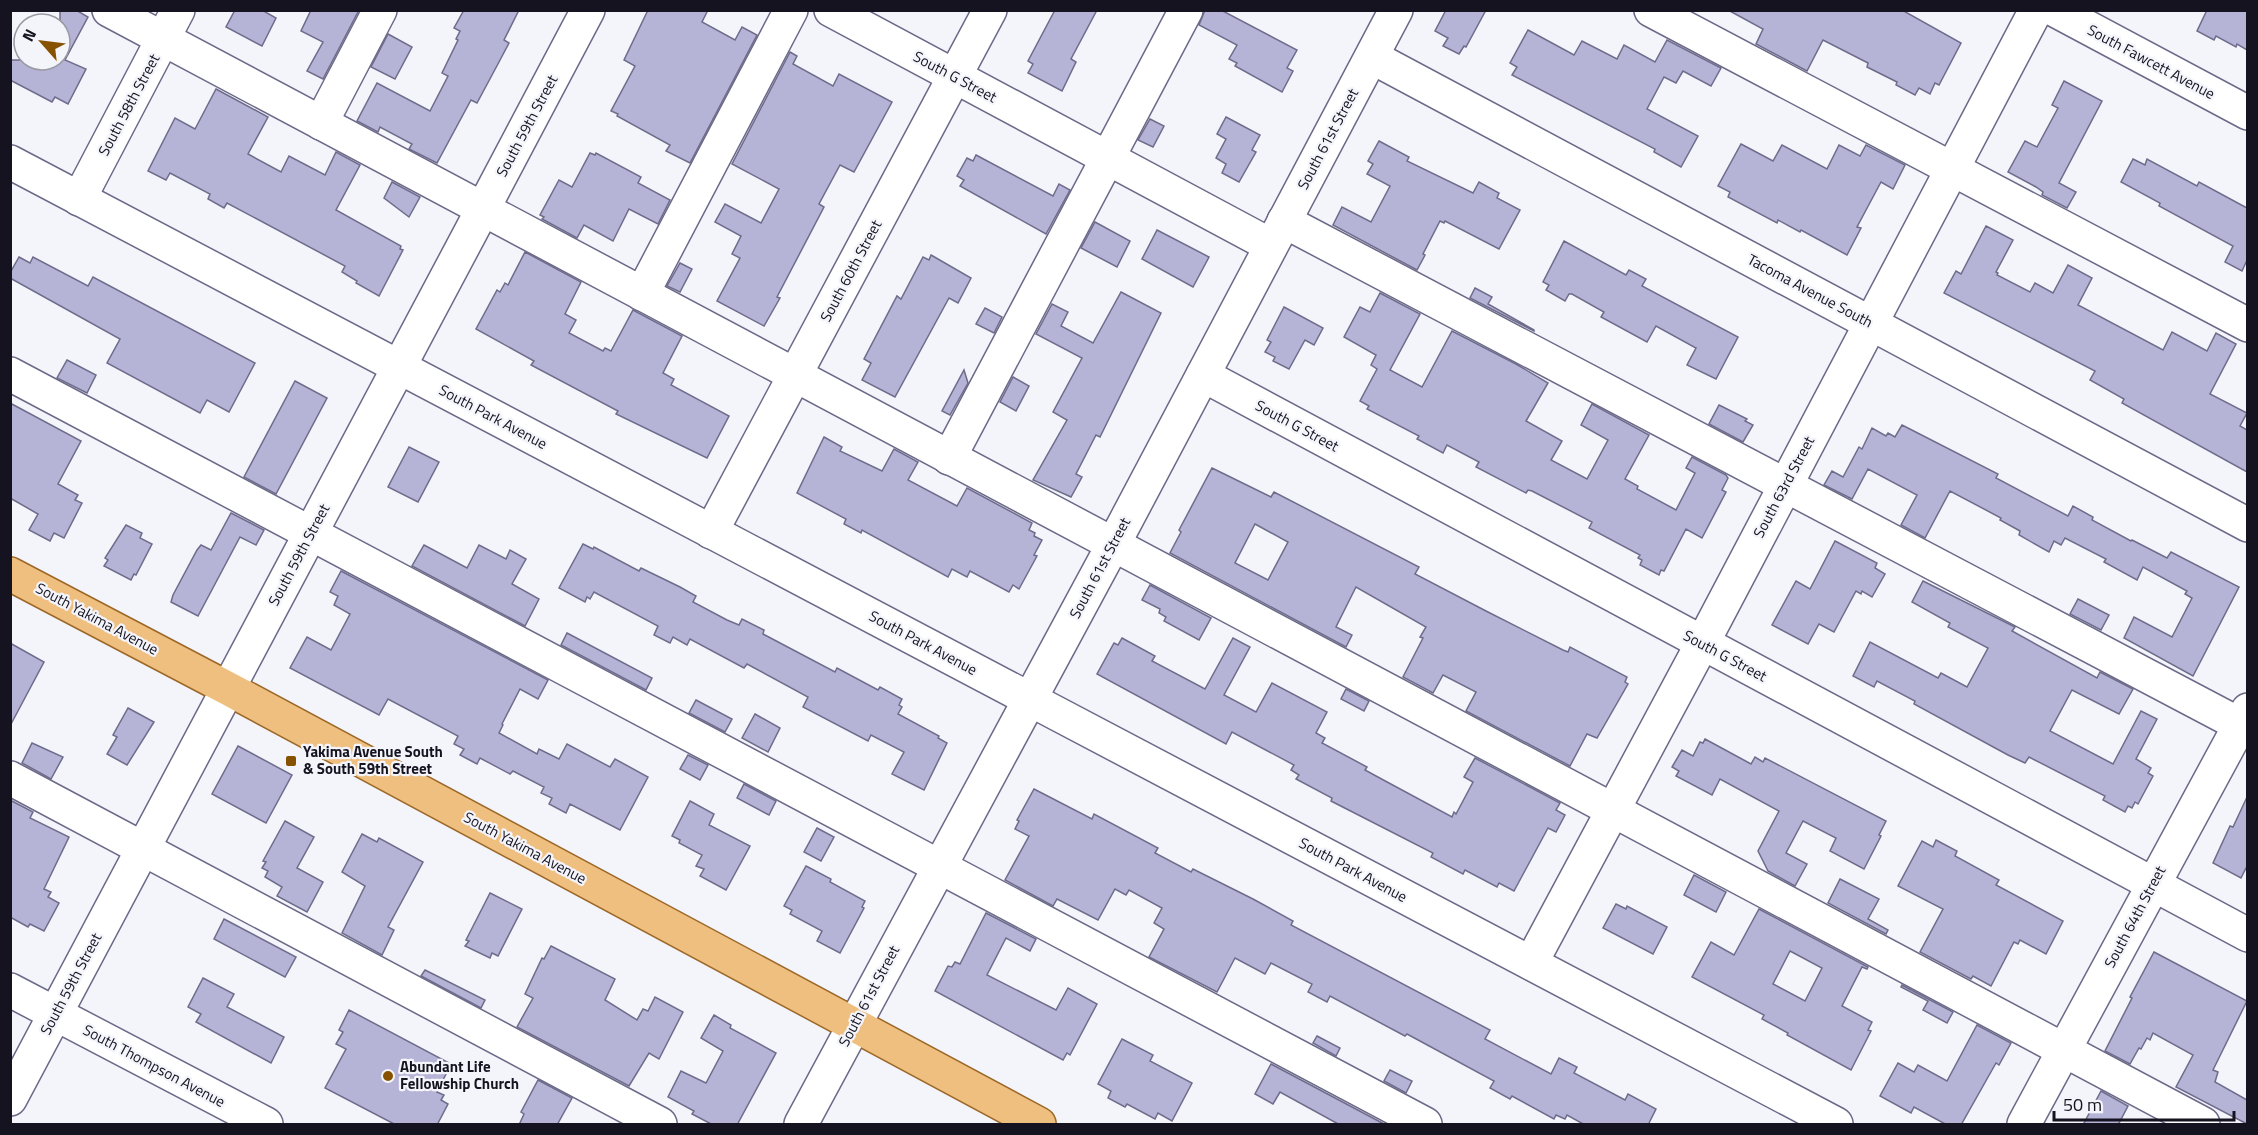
<svg xmlns="http://www.w3.org/2000/svg" width="2258" height="1135" font-family="'Titillium Web',sans-serif">
	<style>
		.building { fill: #b5b3d6; stroke: #6e6c8b; stroke-width: 1.5; fill-rule: evenodd }
		.lines { fill: none; stroke-linecap: round; stroke-linejoin: round }
		.minor-casing { stroke: #6b6988; stroke-width: 36 }
		.major-casing { stroke: #9c6827; stroke-width: 36 }
		.minor { stroke: #fff; stroke-width: 33 }
		.major { stroke: #efbf80; stroke-width: 33 }
		.poi-dot { fill: #875200; stroke: #f4f4fb; stroke-width: 2 }
		.labels { text-anchor: middle; stroke-width: 4.5; stroke-linejoin: round; paint-order: stroke }
		.street-label { font-size: 15px; fill: #14131f; stroke: #f4f4fb }
		.poi-label { font-size: 15px; font-weight: bold; fill: #14131f; stroke: #f4f4fb; text-anchor: start }
	</style>
	<rect width="100%" height="100%" fill="#f4f4fb"/>
	<!-- building -->
	<g class="building">
		<path d="M60,10H76L88,17L65,60L86,69L68,104L55,97L52,102L10,80V60H60Z"/>
		<path d="M235,10H262L276,18L262,46L226,27Z"/>
		<path d="M311,10H359L323,79L307,71L323,42L301,31Z"/>
		<path d="M464,10H519L504,40L509,43L499,62L477,103L471,100L437,163L409,149L412,144L380,127L378,132L357,121L377,83L430,111L448,76L442,73L458,40L456,39L460,31L454,28Z"/>
		<path d="M648,10H708L702,22L735,40L742,27L757,35L690,163L666,151L670,145L617,116L618,114L611,111L635,66L624,60Z"/>
		<path d="M1055,10H1097L1071,59L1076,62L1062,91L1028,73L1033,64L1028,61Z"/>
		<path d="M1205,10H1221L1297,50L1287,68L1293,71L1282,92L1235,66L1237,63L1229,59L1237,45L1199,25Z"/>
		<path d="M1446,10H1486L1466,47L1464,46L1459,54L1443,46L1448,38L1435,31Z"/>
		<path d="M1728,10H1902L1961,43L1939,85L1935,83L1930,94L1919,88L1915,95L1896,85L1897,82L1867,67L1868,63L1823,40L1807,71L1756,44L1763,29Z"/>
		<path d="M2207,10H2247V50L2237,44L2236,47L2216,36L2214,40L2197,31Z"/>
		<path d="M1528,30L1574,55L1582,41L1617,59L1624,45L1655,62L1667,40L1721,68L1711,86L1683,71L1676,83L1664,77L1647,109L1698,136L1681,167L1654,152L1655,149L1512,75L1517,67L1510,63Z"/>
		<path d="M388,34L412,47L395,79L371,67Z"/>
		<path d="M790,52L797,56L793,64L833,86L839,74L892,102L854,172L840,165L819,204L824,207L777,297L780,298L764,326L717,301L740,258L732,254L741,236L715,222L725,204L761,223L779,189L732,164Z"/>
		<path d="M2064,81L2102,101L2059,183L2076,192L2067,208L2042,195L2043,192L2036,187L2008,172L2025,141L2037,147L2058,108L2052,105Z"/>
		<path d="M216,89L268,117L248,154L281,172L289,156L325,175L336,152L360,165L336,210L401,246L400,249L403,250L379,296L356,283L357,281L342,272L345,266L227,203L224,208L208,199L210,194L170,173L166,180L148,171L175,118L195,129Z"/>
		<path d="M1226,117L1260,135L1252,150L1256,152L1239,182L1222,173L1226,164L1216,158L1226,139L1217,134Z"/>
		<path d="M1150,119L1164,126L1153,147L1138,140Z"/>
		<path d="M1379,141L1409,157L1407,161L1473,193L1479,182L1499,193L1497,198L1520,210L1499,249L1445,221L1444,223L1440,221L1423,254L1425,255L1417,270L1333,225L1342,207L1371,222L1390,186L1367,174L1373,164L1368,161Z"/>
		<path d="M1741,144L1773,161L1782,145L1827,169L1839,145L1860,156L1866,145L1905,165L1893,189L1881,182L1857,227L1861,228L1847,255L1801,230L1800,232L1778,220L1777,223L1728,197L1730,192L1718,186Z"/>
		<path d="M590,153L595,155L596,153L641,177L638,183L670,200L658,224L629,209L613,241L584,225L577,238L542,219L544,217L540,215L559,180L572,187Z"/>
		<path d="M976,155L1053,196L1059,184L1070,190L1046,234L960,186L964,180L957,176L967,158L973,161Z"/>
		<path d="M2133,159L2145,165L2147,159L2197,186L2199,182L2247,208V260L2242,271L2225,262L2233,246L2159,206L2160,203L2121,182Z"/>
		<path d="M392,182L420,197L409,217L384,198Z"/>
		<path d="M1095,222L1130,241L1117,267L1081,248Z"/>
		<path d="M1986,226L2013,240L1996,272L1998,273L1997,275L2030,292L2035,283L2053,293L2068,265L2092,278L2078,305L2163,350L2172,332L2207,351L2216,333L2236,344L2210,394L2247,413L2240,426L2247,430V472L2122,403L2124,399L2090,380L2095,371L1944,293L1956,271L1961,274Z"/>
		<path d="M1157,230L1209,257L1193,287L1142,259Z"/>
		<path d="M1564,241L1626,275L1629,270L1646,279L1642,286L1738,337L1716,379L1687,365L1696,348L1656,326L1647,342L1601,317L1604,312L1572,294H1569L1565,301L1546,290L1549,285L1543,282Z"/>
		<path d="M525,252L581,282L565,314L576,320L569,333L603,351L605,348L611,351L633,310L682,336L663,373L674,379L671,385L729,416L707,458L616,414L618,411L531,365L534,361L476,329L497,290L500,292L505,283L508,285Z"/>
		<path d="M931,255L971,278L958,303L949,298L895,397L862,380L871,363L864,359L897,296L901,299L923,257L929,260Z"/>
		<path d="M19,257L30,263L33,257L88,286L93,277L255,363L229,412L207,400L200,413L107,363L120,339L10,278V273Z"/>
		<path d="M680,263L692,269L680,292L667,286Z"/>
		<path d="M1475,288L1492,297L1488,304L1534,330V331L1470,298Z"/>
		<path d="M1121,292L1161,313L1100,437L1096,435L1076,474L1082,477L1071,497L1033,480L1067,420L1053,412L1082,358L1036,334L1052,304L1068,312L1061,326L1093,343Z"/>
		<path d="M1380,293L1420,314L1390,370L1422,387L1452,331L1516,364L1548,383L1526,421L1562,441L1551,460L1587,479L1608,440L1581,425L1592,404L1649,435L1625,479L1638,486L1637,489L1676,510L1695,473L1686,468L1692,457L1726,475L1728,478L1722,490L1726,492L1702,538L1686,529L1664,571L1661,570L1659,575L1640,565L1642,560L1638,558L1640,555L1589,528L1592,522L1532,491L1528,490L1526,493L1476,467L1479,462L1447,445L1443,453L1417,439L1419,436L1367,409L1369,406L1360,401L1377,369L1371,365L1376,355L1344,337L1360,307L1370,312Z"/>
		<path d="M1284,307L1323,328L1314,345L1305,340L1289,369L1273,361L1275,357L1265,352L1271,342L1267,340Z"/>
		<path d="M985,308L1002,317L994,333L976,324Z"/>
		<path d="M67,360L96,375L87,393L57,378Z"/>
		<path d="M964,370L968,383L950,415L942,411Z"/>
		<path d="M1013,377L1029,386L1016,411L1000,402Z"/>
		<path d="M295,381L327,398L276,494L244,477Z"/>
		<path d="M10,403L81,441L58,484L78,495L75,500L82,503L64,538L54,533L50,541L29,530L38,514L10,498Z"/>
		<path d="M1719,405L1747,419L1745,421L1753,425L1743,442L1709,424Z"/>
		<path d="M1902,425L1998,474L1996,478L2068,516L2073,506L2093,517L2092,520L2131,541L2132,540L2167,558L2171,552L2239,587L2193,676L2124,638L2134,617L2172,637L2192,598L2185,594L2187,591L2143,567L2137,580L2104,562L2106,559L2065,538L2061,545L2054,541L2049,552L2019,535L2020,531L2000,520L2001,518L1950,491L1925,538L1901,525L1917,495L1868,469L1852,499L1824,485L1832,471L1843,477L1859,447L1862,449L1872,428L1886,436L1888,433L1895,437Z"/>
		<path d="M824,437L842,447L840,451L882,471L894,449L918,462L908,480L957,506L967,488L1032,523L1029,530L1035,533L1034,536L1042,540L1034,555L1037,556L1019,589L1013,585L1009,592L970,571L967,577L952,569L948,577L862,530L861,533L844,524L846,519L797,493Z"/>
		<path d="M409,447L439,462L418,502L388,487Z"/>
		<path d="M1212,468L1271,497L1274,492L1419,567L1415,574L1486,611L1563,650L1568,652L1570,647L1627,677L1625,682L1628,684L1597,738L1587,734L1570,766L1466,711L1476,692L1443,675L1433,693L1403,677L1423,638L1420,637L1426,627L1356,587L1336,627L1352,635L1346,647L1170,553L1181,532L1179,530ZM1255,524L1288,542L1268,580L1235,563Z"/>
		<path d="M231,513L264,530L256,545L240,537L198,616L171,602L173,595L197,550L201,545L211,550Z"/>
		<path d="M126,525L142,533L140,538L152,544L136,575L134,574L131,580L104,566L108,560L105,558Z"/>
		<path d="M1835,541L1877,563L1875,568L1885,574L1872,597L1862,591L1861,594L1856,591L1834,632L1819,624L1808,644L1772,625L1796,581L1810,589Z"/>
		<path d="M583,544L593,549L594,547L639,571L641,568L680,587L696,596L693,602L727,620L739,625L742,619L764,630L763,634L835,672L837,668L878,690L880,687L902,699L899,705L902,707L898,714L939,736L938,738L947,743L924,790L892,774L904,752L871,735L868,741L803,707L808,697L747,664L744,668L690,639L687,645L673,637L670,643L654,635L658,626L594,592L590,599L587,597L585,602L559,588Z"/>
		<path d="M424,545L467,568L479,545L506,559L510,550L526,559L512,584L539,599L525,626L412,566Z"/>
		<path d="M341,571L548,680L538,699L520,689L502,724L503,725L499,733L537,754L539,749L559,759L567,744L610,767L615,759L648,777L620,830L570,804L566,813L549,804L552,798L541,793L544,787L513,771L510,774L480,758L477,764L460,755L464,749L454,744L458,736L388,699L379,715L290,668L307,637L331,650L350,614L334,605L338,596L330,592Z"/>
		<path d="M1923,581L2015,627L2012,631L2097,678L2100,672L2133,689L2119,714L2072,690L2050,731L2113,764L2141,711L2157,719L2136,759L2151,768L2148,773L2153,776L2138,804L2135,802L2132,808L2128,806L2125,812L2103,800L2105,796L2029,757L2025,763L2008,755L1914,704L1915,701L1877,681L1874,687L1853,676L1870,642L1938,678L1941,673L1967,687L1988,648L1948,627L1950,623L1912,602Z"/>
		<path d="M1150,585L1211,618L1199,640L1164,621L1166,617L1159,613L1160,609L1142,600Z"/>
		<path d="M2078,599L2109,615L2101,630L2070,614Z"/>
		<path d="M567,633L652,678L646,690L561,645Z"/>
		<path d="M1122,638L1155,656L1152,661L1205,689L1233,638L1250,647L1224,695L1256,712L1272,683L1327,712L1316,733L1325,738L1322,743L1367,767L1365,770L1376,776L1452,817L1454,812L1456,814L1473,782L1464,777L1475,758L1560,803L1556,810L1565,815L1556,832L1548,828L1514,891L1499,883L1497,887L1465,870L1463,874L1431,857L1433,853L1331,801L1332,798L1296,779L1299,775L1291,770L1294,765L1232,732L1226,744L1097,674L1114,643L1118,645Z"/>
		<path d="M10,643L44,662L10,726Z"/>
		<path d="M1346,689L1369,701L1364,711L1341,699Z"/>
		<path d="M696,700L732,719L725,732L689,713Z"/>
		<path d="M128,708L154,722L127,765L107,754L117,737L113,735Z"/>
		<path d="M755,714L780,728L768,752L742,738Z"/>
		<path d="M1705,739L1751,764L1755,757L1763,762L1765,758L1886,821L1879,835L1881,836L1864,869L1830,851L1836,838L1803,821L1786,853L1807,864L1795,886L1768,871L1758,851L1779,811L1720,779L1712,795L1676,776L1679,771L1672,767L1682,750L1693,756L1700,742L1703,743Z"/>
		<path d="M32,743L63,757L51,779L22,763Z"/>
		<path d="M238,746L292,775L266,823L212,794Z"/>
		<path d="M688,755L708,765L700,780L680,769Z"/>
		<path d="M744,784L776,801L769,815L737,798Z"/>
		<path d="M1034,789L1092,819L1094,814L1158,848L1155,853L1191,872L1193,869L1253,899L1293,921L1291,925L1490,1030L1485,1039L1551,1074L1559,1058L1577,1067L1574,1073L1625,1100L1628,1094L1656,1109L1648,1125H1585L1567,1115L1565,1119L1556,1115L1554,1119L1512,1096L1510,1099L1490,1088L1494,1081L1407,1034L1405,1036L1330,996L1327,1002L1308,992L1312,984L1271,963L1265,974L1235,958L1217,992L1149,957L1164,929L1154,923L1162,908L1129,890L1126,895L1115,889L1098,920L1057,899L1053,906L1005,880L1029,836L1015,829L1019,821L1017,820Z"/>
		<path d="M2247,797V866L2241,878L2213,863L2230,826L2233,827Z"/>
		<path d="M10,800L33,812L30,818L69,837L44,889L51,892L48,897L59,903L44,931L30,924L28,927L10,917Z"/>
		<path d="M690,801L714,814L709,825L750,846L726,890L700,876L704,869L696,866L702,855L679,843L680,840L672,836Z"/>
		<path d="M285,821L314,837L297,868L323,882L307,912L277,896L282,887L265,877L268,871L262,868L266,862L263,861Z"/>
		<path d="M817,828L834,837L821,861L804,852Z"/>
		<path d="M362,834L377,842L379,838L423,862L388,927L394,930L382,955L342,933L365,886L342,872Z"/>
		<path d="M1936,840L1957,851L1955,856L1999,880L1996,885L2063,921L2046,954L2020,940L2018,944L2014,942L1991,986L1973,976L1971,979L1920,952L1943,909L1898,886L1922,841L1933,847Z"/>
		<path d="M806,866L831,879L830,882L865,901L862,907L864,908L840,953L817,941L822,931L790,914L792,910L784,906Z"/>
		<path d="M1694,875L1726,892L1716,912L1684,895Z"/>
		<path d="M1840,879L1879,899L1868,919L1888,930L1886,934L1828,903Z"/>
		<path d="M490,893L522,909L498,956L492,953L490,958L465,946L469,941L466,940Z"/>
		<path d="M1616,904L1626,909L1627,906L1667,927L1653,954L1603,928Z"/>
		<path d="M1759,909L1868,967L1867,969L1862,967L1842,1006L1872,1022L1868,1030L1871,1031L1851,1070L1787,1035L1788,1033L1762,1019L1764,1015L1692,977L1711,942L1734,955ZM1790,951L1822,968L1805,1001L1773,984Z"/>
		<path d="M986,913L1036,939L1030,951L1006,938L987,975L1056,1010L1068,988L1097,1004L1070,1055L1067,1053L1063,1060L935,991L948,966L952,967L955,962L960,964Z"/>
		<path d="M224,919L296,957L285,977L214,939Z"/>
		<path d="M551,946L615,979L605,1000L637,1020L643,1009L648,1011L655,997L683,1012L659,1059L649,1053L629,1086L517,1027L533,998L525,994L542,958L544,959Z"/>
		<path d="M2154,952L2247,1001L2213,1070L2218,1072L2215,1082L2247,1100V1124L2176,1087L2193,1055L2153,1033L2150,1040L2147,1038L2141,1049L2139,1048L2130,1064L2105,1051L2132,998L2130,997Z"/>
		<path d="M425,970L485,1000L481,1008L421,976Z"/>
		<path d="M203,978L234,994L227,1007L284,1037L271,1063L196,1022L201,1014L188,1007Z"/>
		<path d="M1902,985L1953,1012L1947,1023L1923,1010L1928,1001L1901,987Z"/>
		<path d="M349,1010L451,1064L437,1092L444,1095L441,1100L448,1104L437,1125H396L325,1088L346,1049L336,1044L343,1032L339,1030Z"/>
		<path d="M714,1015L731,1025L730,1028L776,1053L737,1125H713L692,1114L694,1111L668,1097L681,1071L706,1083L723,1051L701,1038Z"/>
		<path d="M1977,1025L2011,1043L1999,1065L1996,1063L1961,1125H1947L1914,1107L1911,1113L1880,1096L1898,1063L1914,1072L1918,1065L1947,1081Z"/>
		<path d="M1317,1036L1340,1048L1336,1056L1313,1043Z"/>
		<path d="M1122,1039L1153,1055L1150,1061L1192,1083L1172,1121L1158,1113L1155,1119L1127,1104L1125,1107L1108,1098L1111,1091L1098,1084Z"/>
		<path d="M1271,1064L1386,1125H1340L1280,1092L1273,1104L1255,1094Z"/>
		<path d="M1390,1070L1412,1081L1406,1093L1384,1081Z"/>
		<path d="M538,1080L572,1098L557,1125H519L524,1114L521,1112Z"/>
		<path d="M2101,1091L2128,1106L2118,1125H2083Z"/>
	</g>
	<g class="lines">
		<defs>
			<g id="minor">
				<path d="M109,10L2203,1124"/>
				<path d="M831,10L1270,245"/>
				<path d="M1651,10L2248,325"/>
				<path d="M2055,10L2248,113"/>
				<path d="M1372,57L2248,525"/>
				<path d="M321,123L380,10"/>
				<path d="M10,162L1836,1124"/>
				<path d="M79,199L178,10"/>
				<path d="M1284,221L2248,729"/>
				<path d="M642,294L791,10"/>
				<path d="M10,374L1425,1124"/>
				<path d="M1203,375L2248,935"/>
				<path d="M949,458L1186,10"/>
				<path d="M711,532L990,10"/>
				<path d="M10,778L660,1124"/>
				<path d="M1531,963L1702,644L2036,10"/>
				<path d="M10,990L266,1124"/>
				<path d="M10,1099C200,735 397,374 588,10"/>
				<path d="M801,1124L1113,545L1396,10"/>
				<path d="M2024,1124L2248,710"/>
			</g>
			<path id="major" d="M10,574L227,688L1039,1124"/>
		</defs>
		<!-- minor casing -->
		<use href="#minor" class="minor-casing"/>
		<!-- major casing -->
		<use href="#major" class="major-casing"/>
		<!-- minor -->
		<use href="#minor" class="minor"/>
		<!-- major -->
		<use href="#major" class="major"/>
	</g>
	<!-- markers -->
	<g class="poi-dot">
		<rect x="285" y="755" width="12" height="12" rx="3"/>
		<circle cx="388" cy="1076" r="6"/>
	</g>
	<g class="labels">
		<!-- street labels -->
		<g class="street-label">
			<text transform="translate(2151 62) rotate(28)" y="5">South Fawcett Avenue</text>
			<text transform="translate(955 77) rotate(28)" y="5">South G Street</text>
			<text transform="translate(129 105) rotate(-62)" y="5">South 58th Street</text>
			<text transform="translate(527 126) rotate(-62)" y="5">South 59th Street</text>
			<text transform="translate(1328 139) rotate(-62)" y="5">South 61st Street</text>
			<text transform="translate(851 271) rotate(-62)" y="5">South 60th Street</text>
			<text transform="translate(1810 291) rotate(28)" y="5">Tacoma Avenue South</text>
			<text transform="translate(493 417) rotate(28)" y="5">South Park Avenue</text>
			<text transform="translate(1297 426) rotate(28)" y="5">South G Street</text>
			<text transform="translate(1784 487) rotate(-62)" y="5">South 63rd Street</text>
			<text transform="translate(299 555) rotate(-62)" y="5">South 59th Street</text>
			<text transform="translate(1100 568) rotate(-62)" y="5">South 61st Street</text>
			<text transform="translate(97 619) rotate(28)" y="5">South Yakima Avenue</text>
			<text transform="translate(923 643) rotate(28)" y="5">South Park Avenue</text>
			<text transform="translate(1725 656) rotate(28)" y="5">South G Street</text>
			<text transform="translate(525 848) rotate(28)" y="5">South Yakima Avenue</text>
			<text transform="translate(1353 870) rotate(28)" y="5">South Park Avenue</text>
			<text transform="translate(2135 917) rotate(-62)" y="5">South 64th Street</text>
			<text transform="translate(71 984) rotate(-62)" y="5">South 59th Street</text>
			<text transform="translate(869 996) rotate(-62)" y="5">South 61st Street</text>
			<text transform="translate(154 1066) rotate(28)" y="5">South Thompson Avenue</text>
		</g>
		<!-- poi labels -->
		<g class="poi-label">
			<text x="303" y="757">Yakima Avenue South<tspan x="303" dy="17">&amp; South 59th Street</tspan></text>
			<text x="400" y="1072">Abundant Life<tspan x="400" dy="17">Fellowship Church</tspan></text>
		</g>
	</g>
	<!-- border -->
	<rect width="2258" height="1135" fill="none" stroke="#14131f" stroke-width="24"/>
	<!-- north arrow -->
	<g transform="translate(42 42) rotate(298)"><circle r="28" fill="#f4f4fb" stroke="#9a9aa3" stroke-width="1.5"/>
	<path d="M0-4.5L10 22L0 15L-10 22Z" fill="#875200"/>
	<text y="-9" font-size="16" font-weight="bold" text-anchor="middle" fill="#14131f">N</text>
	</g>
	<!-- scale -->
	<path d="M2054 1111v9h180v-9" fill="none" stroke="#14131f" stroke-width="3"/>
	<text x="2063" y="1111" font-size="18" fill="#14131f" stroke="#f4f4fb" stroke-width="4.5" paint-order="stroke">50 m</text>
</svg>
